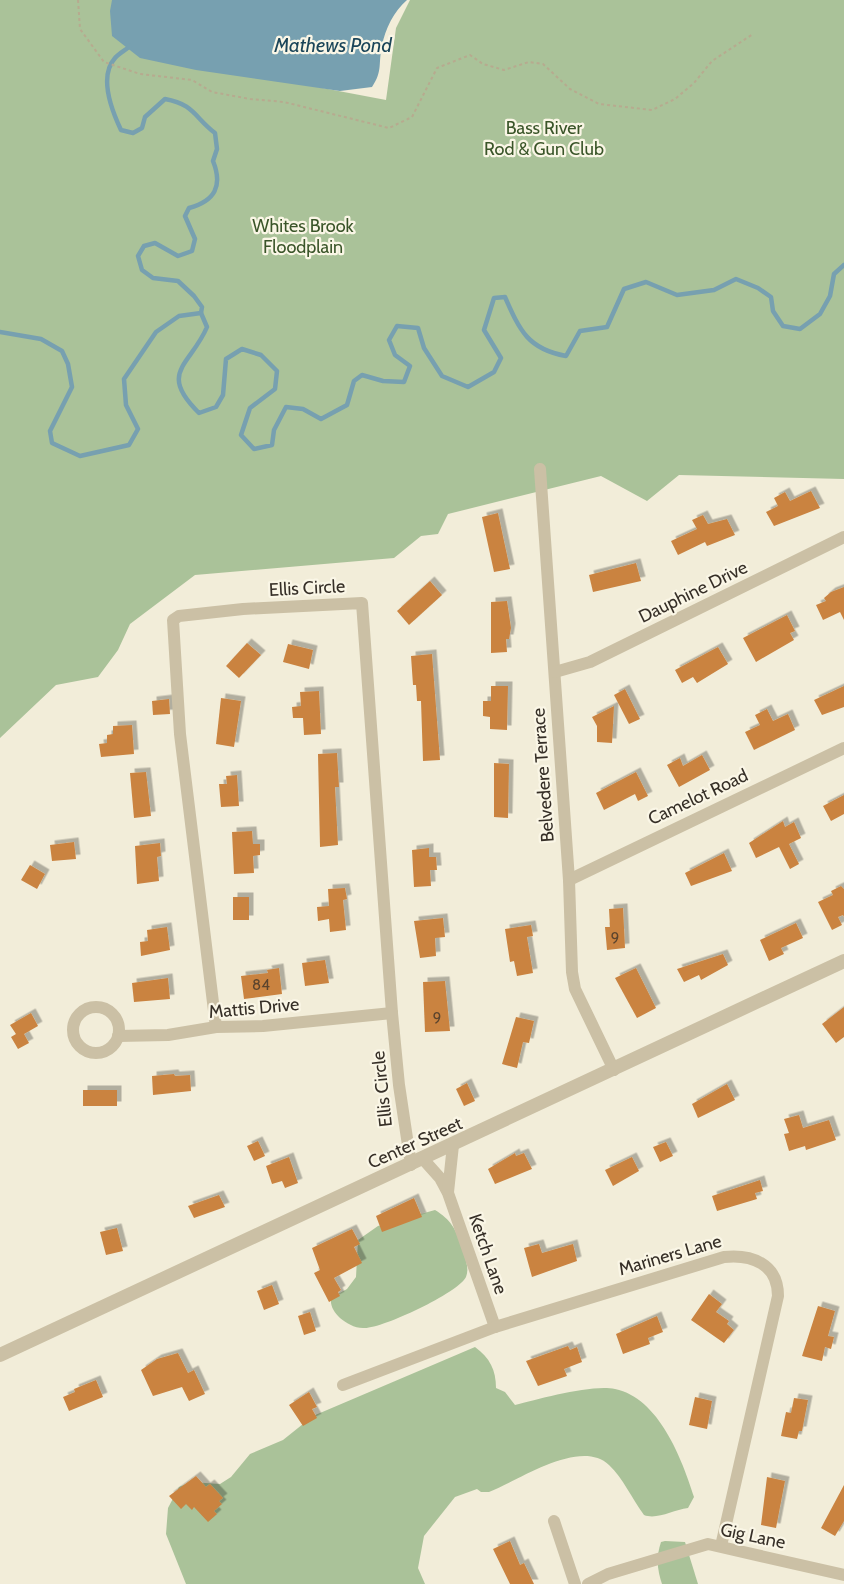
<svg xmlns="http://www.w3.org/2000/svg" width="844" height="1584" font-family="Cabin,sans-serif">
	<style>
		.green { fill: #aac299 }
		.water { fill: #77a0b0 }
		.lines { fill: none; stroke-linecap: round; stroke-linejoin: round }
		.stream { stroke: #77a0b0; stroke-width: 4.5 }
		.building { fill: #ca8340; filter: url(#shadow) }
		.path { stroke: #b7aa8f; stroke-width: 2; stroke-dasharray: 3 3; stroke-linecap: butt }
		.minor { stroke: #cbc0a5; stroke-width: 12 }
		.tertiary { stroke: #cbc0a5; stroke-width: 14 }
		.labels { text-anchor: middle; stroke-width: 4.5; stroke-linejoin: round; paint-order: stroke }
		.number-label { font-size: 15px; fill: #5b442d }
		.park-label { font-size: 18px; fill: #3a5529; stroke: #faf6e6 }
		.street-label { font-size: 18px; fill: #362f27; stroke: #faf6e6 }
		.water-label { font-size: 20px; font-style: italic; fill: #1b4559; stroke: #faf6e6 }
	</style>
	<defs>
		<filter id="shadow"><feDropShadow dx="4.5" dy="-4.5" stdDeviation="0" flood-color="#0004"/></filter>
	</defs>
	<rect width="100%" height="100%" fill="#f2edd9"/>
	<!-- green -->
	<g class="green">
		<path d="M0,0H132L139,53L386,100L396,28L410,0H844V479L679,475L647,501L601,476L448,514L438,534L421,536L394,558L195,575L130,624L118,650L98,677L56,685L0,738Z"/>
		<path d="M435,1210C451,1220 456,1229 461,1246C464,1255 470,1267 466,1277C458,1293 383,1328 365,1328C356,1329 346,1323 340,1318C334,1312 330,1306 331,1298L347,1289L356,1277L358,1240L378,1226Z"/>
		<path d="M475,1347C490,1358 496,1370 496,1388L505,1392L515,1405C539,1399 592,1384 615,1389C659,1398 682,1459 694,1497L688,1508C673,1510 657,1520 644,1515C632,1499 623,1478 609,1465C580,1438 520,1480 489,1492H481L477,1489L455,1497L424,1536L418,1568L425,1584H186L166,1534L168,1508L179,1487L191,1482L220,1484L231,1477L250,1454L283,1440L313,1416Z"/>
		<path d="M665,1541L685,1542L698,1584H662C657,1569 656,1557 661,1542Z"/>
	</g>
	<!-- water -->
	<path class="water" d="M112,0H407C394,11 385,29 382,46C378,63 383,71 372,87L340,91L196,70L140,58L112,36L110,11Z"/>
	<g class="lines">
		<!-- stream -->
		<g class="stream">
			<path d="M130,46C126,50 119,53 115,58C98,77 112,111 121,130L133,133L142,128L145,117L165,99C194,104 195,118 215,133L217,149L213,161C223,186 215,201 189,208L185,216L195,239L192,251L178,256L155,243L144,246L138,256L142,270L153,278L178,281L194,296L202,307L201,313"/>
			<path d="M0,332L41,339L62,351L68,364L72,387L50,431L52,443L80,456L129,445L138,429L126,405L124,379L156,332L179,316L201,313L207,327C191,365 157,372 199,413L216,407L223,395L226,359L242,349L261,355L277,371L275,389L250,408L241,435L254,449L272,445L274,430L286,407L303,409L321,419L347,405L354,381L362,375L383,381L404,382L410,366L395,355L389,340L397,326L418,328L424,348L442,376L468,387L494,372L501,358L484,330L494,298L505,297C520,331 528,349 566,356L580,331L607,327L624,289L646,282L677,295L714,290L736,279L758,288L771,297L773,311L783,326L800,329L820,314L830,296L834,274L844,265"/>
		</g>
	</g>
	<!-- building -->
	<g class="building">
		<path d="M811,491L820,508L774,526L766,512L778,506L774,498L785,492L790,501Z"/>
		<path d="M498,513L510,569L494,572L482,517Z"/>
		<path d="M703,515L708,524L727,519L735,535L707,546L705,542L678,555L671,541L697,529L692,520Z"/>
		<path d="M636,563L641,581L593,592L589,575Z"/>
		<path d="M430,581L442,595L409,625L397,611Z"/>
		<path d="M844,587V620L840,612L823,620L816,605L826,601L824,598L831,592Z"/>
		<path d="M507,601L511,628L509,639H506L507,652L491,653V602Z"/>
		<path d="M787,615L795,631L790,633L794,640L756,662L743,638Z"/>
		<path d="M247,643L261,655L239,678L226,666Z"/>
		<path d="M288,644L313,650L309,669L283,662Z"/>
		<path d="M718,647L728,664L697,683L693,677L682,683L675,670Z"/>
		<path d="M432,654L440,760L423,761L421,701H417L416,685H413L411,656Z"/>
		<path d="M491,686H508L507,730L490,729V717L483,716V701H491Z"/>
		<path d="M844,686V707L822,715L814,700Z"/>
		<path d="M625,689L640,719L629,724L614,695Z"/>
		<path d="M319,691L321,734L304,735L303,718H293L292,707L301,706L300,692Z"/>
		<path d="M221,698L241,701L234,747L216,744Z"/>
		<path d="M169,699L170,714L153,715L152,701Z"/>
		<path d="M614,706L612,743L597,742V726L592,717Z"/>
		<path d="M767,709L773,721L788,714L795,730L754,750L745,732L760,725L755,715Z"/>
		<path d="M132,725L134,754L101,757L99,744L107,743V735L113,734V726Z"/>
		<path d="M337,753L339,787H335L338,845L320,847L318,754Z"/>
		<path d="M702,755L710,770L679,787L667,765L680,758L683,766Z"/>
		<path d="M494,763L509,764L508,818L494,817Z"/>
		<path d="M146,772L151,816L134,818L130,773Z"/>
		<path d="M636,772L648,796L638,801L635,794L604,810L596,793Z"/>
		<path d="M237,775L239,806L221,807L219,784H227L226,776Z"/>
		<path d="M844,795V814L831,821L823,806Z"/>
		<path d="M783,821L785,827L794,822L801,838L789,844L799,864L790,869L779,847L756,858L749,843Z"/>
		<path d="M252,831L253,844H260V855L253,856L254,873L234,874L232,832Z"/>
		<path d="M74,842L76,859L52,861L50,845Z"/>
		<path d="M160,843L161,856L157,857L159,881L137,884L135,846Z"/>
		<path d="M429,848V857H436L437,870H430L431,886L414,887L412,850Z"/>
		<path d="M724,853L732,871L691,886L685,873Z"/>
		<path d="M30,865L45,874L37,889L21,880Z"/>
		<path d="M841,886L844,889V917L843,915L838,917L842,925L832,930L818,902L833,895L831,891Z"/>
		<path d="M345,888L347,899L343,900L346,930L330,932L329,919L318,921L317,907L329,906L328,889Z"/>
		<rect x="233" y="897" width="16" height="23"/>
		<path d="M623,908L625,948L607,950L605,927H610L609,909Z"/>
		<path d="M443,918L445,937L435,938L436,956L420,958L414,921Z"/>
		<path d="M796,923L803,938L781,948L784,954L769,961L760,940Z"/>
		<path d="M531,925L533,936L527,937L533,973L517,976L514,961L510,962L505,929Z"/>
		<path d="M167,927L170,950L141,956L140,942L148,941L147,930Z"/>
		<path d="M723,954L728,965L701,980L699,975L684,982L677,969Z"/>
		<path d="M325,960L329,983L305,986L302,963Z"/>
		<path d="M279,968L282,994L244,999L241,976L268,973L267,970Z"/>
		<path d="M636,968L656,1008L637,1018L615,978Z"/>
		<path d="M168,978L170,999L134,1002L132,983Z"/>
		<path d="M445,981L450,1031L425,1032L423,982Z"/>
		<path d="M844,1007V1037L836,1043L822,1024Z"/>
		<path d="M31,1013L38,1026L24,1034L29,1043L18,1049L11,1037L16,1034L10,1025Z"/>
		<path d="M516,1017L534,1021L529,1043L523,1042L517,1068L502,1064Z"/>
		<path d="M174,1074L175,1076L190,1075L191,1091L153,1095L152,1076Z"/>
		<path d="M467,1083L475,1101L464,1106L456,1089Z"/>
		<path d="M727,1084L735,1100L698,1118L692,1104Z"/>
		<rect x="83" y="1090" width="34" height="16"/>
		<path d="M799,1115L803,1128L829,1120L836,1140L806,1150L805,1146L789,1151L784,1134L789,1133L784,1119Z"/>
		<path d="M258,1141L265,1156L254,1161L247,1146Z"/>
		<path d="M666,1142L673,1156L660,1162L653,1147Z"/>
		<path d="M515,1153L516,1156L524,1153L532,1169L495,1184L488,1169Z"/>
		<path d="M289,1157L298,1183L285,1188L282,1181L272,1184L266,1166Z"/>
		<path d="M632,1157L639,1171L613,1186L605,1170Z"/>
		<path d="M760,1180L763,1191L755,1193L757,1199L717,1211L712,1196Z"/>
		<path d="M219,1195L225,1207L194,1218L188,1206Z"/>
		<path d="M414,1198L422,1217L382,1232L376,1216Z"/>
		<path d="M117,1228L123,1251L106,1255L100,1232Z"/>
		<path d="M352,1229L360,1244L354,1247L362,1263L334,1278L341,1290L338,1292L340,1296L329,1302L314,1273L320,1270L312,1248Z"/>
		<path d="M539,1244L542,1253L573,1244L577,1261L532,1277L524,1248Z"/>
		<path d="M272,1285L279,1304L264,1310L257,1291Z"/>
		<path d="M709,1294L722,1304L716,1312L729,1321L727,1324L734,1330L724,1343L691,1320Z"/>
		<path d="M818,1306L835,1311L828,1336L834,1337L831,1349L825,1347L822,1361L802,1356Z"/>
		<path d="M310,1312L316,1331L304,1335L298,1316Z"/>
		<path d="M657,1316L663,1332L648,1338L650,1344L623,1354L616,1334Z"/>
		<path d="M568,1346L570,1350L577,1347L582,1362L564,1369L567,1376L538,1386L526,1361Z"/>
		<path d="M178,1353L188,1373L194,1370L205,1394L189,1401L182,1387L153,1396L141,1370L157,1359Z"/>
		<path d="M96,1380L103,1397L69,1411L63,1397L75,1392L74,1389Z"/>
		<path d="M309,1392L317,1407L312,1409L317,1418L303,1426L289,1405Z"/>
		<path d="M695,1397L712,1401L707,1429L689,1425Z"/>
		<path d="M794,1398L808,1400L802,1431H799L797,1439L781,1436L786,1412L791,1413Z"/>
		<path d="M196,1476L206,1487L210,1484L223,1498L219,1501L222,1504L214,1511L217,1514L208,1522L194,1507L192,1510L186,1504L181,1509L169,1496Z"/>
		<path d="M767,1477L785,1481L776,1528L761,1525Z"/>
		<path d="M844,1485V1521L835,1536L821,1528Z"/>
		<path d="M510,1541L520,1565L524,1563L534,1584H510L493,1549Z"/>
	</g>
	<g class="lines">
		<!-- path -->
		<path class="path" d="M78,0L80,29L104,62L140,74L192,80L212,92L250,99L284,102L389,128L412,117L437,68L470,55L483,64L504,70L529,62L543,64L570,89L599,104L652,110L675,99L694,83L712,61L753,34"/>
		<!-- minor -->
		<g class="minor">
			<path d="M540,469L569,880L572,972L575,989L614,1070"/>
			<path d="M555,672L590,662L844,537"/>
			<path d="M569,880L844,748"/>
			<circle cx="96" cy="1030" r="23"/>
			<path d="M216,1027L180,734L173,620L179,616L243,609L362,603L392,1013L399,1085L411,1165"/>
			<path d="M118,1036L168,1035L216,1027L263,1026L392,1013"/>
			<path d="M423,1159L440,1178L448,1193L495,1327"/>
			<path d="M448,1192L453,1145"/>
			<path d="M343,1385L495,1327L724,1257C752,1254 778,1264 778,1296L721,1546"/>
			<path d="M554,1521L575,1584"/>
			<path d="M588,1584L608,1574L708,1544L844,1575"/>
		</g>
		<!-- tertiary -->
		<path class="tertiary" d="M0,1355L844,961"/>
	</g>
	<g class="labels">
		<!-- number labels -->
		<g class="number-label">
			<text x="615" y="943">9</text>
			<text x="261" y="990">84</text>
			<text x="437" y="1023">9</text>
		</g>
		<!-- park labels -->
		<g class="park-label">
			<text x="544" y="134">Bass River<tspan x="544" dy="21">Rod &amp; Gun Club</tspan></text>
			<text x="303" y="232">Whites Brook<tspan x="303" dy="21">Floodplain</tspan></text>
		</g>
		<!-- street labels -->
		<g class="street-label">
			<text transform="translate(307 588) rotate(-3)" y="6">Ellis Circle</text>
			<text transform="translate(693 592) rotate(-26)" y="6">Dauphine Drive</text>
			<text transform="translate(543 775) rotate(-94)" y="6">Belvedere Terrace</text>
			<text transform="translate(698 797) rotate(-25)" y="6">Camelot Road</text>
			<text transform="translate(254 1008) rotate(-5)" y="6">Mattis Drive</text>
			<text transform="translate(382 1089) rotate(-96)" y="6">Ellis Circle</text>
			<text transform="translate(415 1143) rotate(-24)" y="6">Center Street</text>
			<text transform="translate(488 1254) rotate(71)" y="6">Ketch Lane</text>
			<text transform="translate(670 1255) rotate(-16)" y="6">Mariners Lane</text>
			<text transform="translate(753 1536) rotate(12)" y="6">Gig Lane</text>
		</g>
		<!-- water labels -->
		<g class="water-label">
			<text x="333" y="52">Mathews Pond</text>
		</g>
	</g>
</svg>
